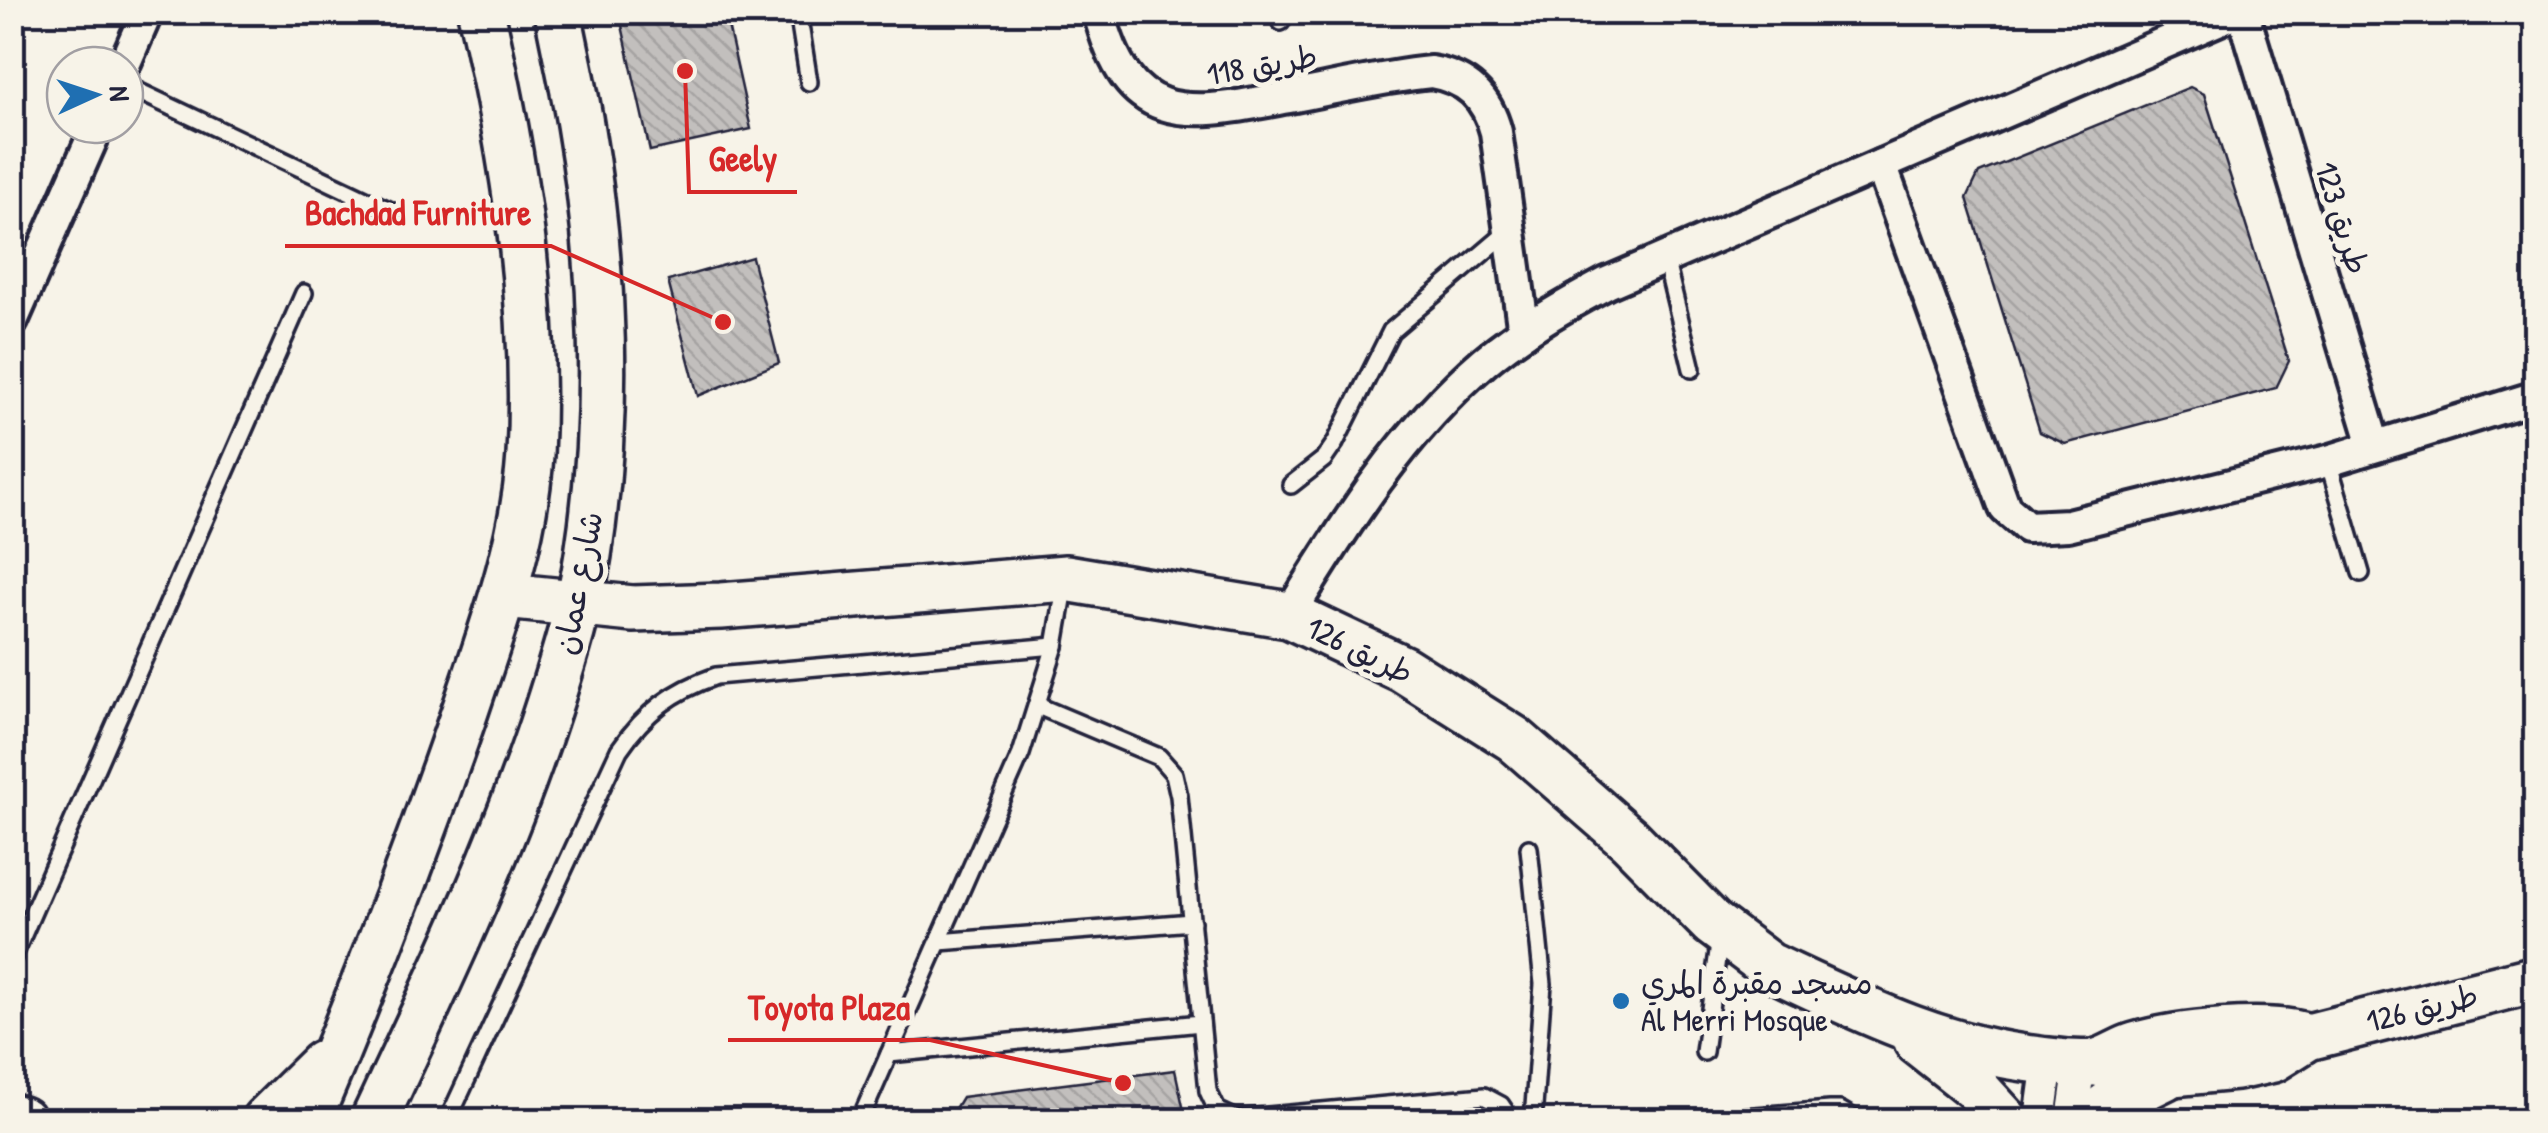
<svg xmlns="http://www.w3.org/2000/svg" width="2548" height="1133" font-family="'Patrick Hand','Playpen Sans Arabic',sans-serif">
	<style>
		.building { fill: url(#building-back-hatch); stroke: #22223b; stroke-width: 2.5 }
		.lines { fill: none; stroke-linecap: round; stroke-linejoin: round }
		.lane-casing { stroke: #22223b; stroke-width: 22 }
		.street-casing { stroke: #22223b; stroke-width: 38 }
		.secondary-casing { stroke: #22223b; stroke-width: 52 }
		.lane { stroke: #f7f3e8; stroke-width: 15 }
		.street { stroke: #f7f3e8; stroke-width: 30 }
		.secondary { stroke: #f7f3e8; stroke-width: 45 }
		.poi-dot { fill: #1f6fb2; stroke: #f7f3e8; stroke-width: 4 }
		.labels { text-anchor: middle; stroke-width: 10; stroke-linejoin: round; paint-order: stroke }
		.street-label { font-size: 32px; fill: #22223b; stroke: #f7f3e8 }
		.poi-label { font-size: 32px; fill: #22223b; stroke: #f7f3e8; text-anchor: start }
		.leader { fill: none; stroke: #d62828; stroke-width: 4 }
		.callout-dot { fill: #d62828; stroke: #f7f3e8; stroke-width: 4 }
		.callout-label { font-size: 35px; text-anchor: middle; font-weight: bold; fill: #d62828; stroke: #f7f3e8; stroke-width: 10; stroke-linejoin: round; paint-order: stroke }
	</style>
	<defs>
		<pattern id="building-back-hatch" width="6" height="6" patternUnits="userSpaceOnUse" patternTransform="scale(2.5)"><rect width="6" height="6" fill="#c2bfbd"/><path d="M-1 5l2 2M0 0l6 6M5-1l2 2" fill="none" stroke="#a6a4a3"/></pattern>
	</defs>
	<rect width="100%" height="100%" fill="#f7f3e8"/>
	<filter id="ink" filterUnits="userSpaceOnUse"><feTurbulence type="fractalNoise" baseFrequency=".01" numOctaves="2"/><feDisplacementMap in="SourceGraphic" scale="20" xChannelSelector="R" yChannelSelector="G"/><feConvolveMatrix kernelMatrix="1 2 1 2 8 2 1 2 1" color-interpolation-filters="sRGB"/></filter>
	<g filter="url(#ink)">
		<!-- building -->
		<g class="building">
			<path d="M619,12H725L751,129L650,151Z"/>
			<path d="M2190,87L2204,94L2289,361L2276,388L2065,444L2040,432L1967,198L1979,173Z"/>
			<path d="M752,257L779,363L698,396L668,281Z"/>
			<path d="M1175,1070L1186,1120H948L962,1097Z"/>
		</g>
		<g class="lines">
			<defs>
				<g id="lane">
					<path d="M798,12L809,82"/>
					<path d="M1279,12L1281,22"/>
					<path d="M125,85L395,213"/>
					<path d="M1665,258L1692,369"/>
					<path d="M2328,461L2361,573"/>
					<path d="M1291,485L1324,459L1335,443L1391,331L1510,230"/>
					<path d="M1038,706L1159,757L1174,774L1179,796L1208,1091L1217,1110L1236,1119L1484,1096L1501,1105L1511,1120"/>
					<path d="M1529,848L1543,984L1533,1120"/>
					<path d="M939,942L1192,922"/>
					<path d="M12,960L304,293"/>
					<path d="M1704,1052L1720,937"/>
					<path d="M889,1054L1201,1023"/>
					<path d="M448,1120L619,750C645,712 673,691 716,676L1055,646"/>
					<path d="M860,1120L1021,754L1055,646L1066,582"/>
					<path d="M1705,1120L1830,1110H1840L1857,1120"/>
				</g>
				<g id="street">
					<path d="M1099,12C1127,124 1183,117 1278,99C1329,90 1380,77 1431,72C1467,78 1487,97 1496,132L1524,332"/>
					<path d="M2243,12L2374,445"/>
					<path d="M124,65L147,12"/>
					<path d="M1881,165L2005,508L2027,527L2068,525L2328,461L2536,397"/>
					<path d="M12,321L98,125"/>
					<path d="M1289,615C1345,524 1403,431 1485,361C1522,330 1564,306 1607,283L2236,12"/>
					<path d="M2040,1120L2048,1061"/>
					<path d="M2072,1120L2080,1063"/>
				</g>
				<g id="secondary">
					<path d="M505,596L633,609L721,606L1066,578L1289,615L1403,669L1514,739L1629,839L1712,923L1769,966C1857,1007 1942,1050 2040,1060C2057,1062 2076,1065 2093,1063C2107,1061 2121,1050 2135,1046C2176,1034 2269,1023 2308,1037"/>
					<path d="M1917,1041L1974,1086L2005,1120"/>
					<path d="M2098,1062L2123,1074L2140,1076L2236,1067L2273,1059L2308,1037L2536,979"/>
					<path d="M12,1117L22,1120"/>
					<path d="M265,1120L322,1064"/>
					<path d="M308,1120C365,986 418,849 465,711C493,627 524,544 530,455C538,307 514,156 481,12"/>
					<path d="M374,1120C437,985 502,851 548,708C564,658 580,607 588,555C610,414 604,264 580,124C574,87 565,50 558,12"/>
					<path d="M2089,1120L2108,1105L2165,1077"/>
				</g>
			</defs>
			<!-- lane casing -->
			<use href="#lane" class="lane-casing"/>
			<!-- street casing -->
			<use href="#street" class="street-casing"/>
			<!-- secondary casing -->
			<use href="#secondary" class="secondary-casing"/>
			<!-- lane -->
			<use href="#lane" class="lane"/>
			<!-- street -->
			<use href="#street" class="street"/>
			<!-- secondary -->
			<use href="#secondary" class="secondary"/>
		</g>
	</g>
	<!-- markers -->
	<circle class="poi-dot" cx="1621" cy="1001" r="10"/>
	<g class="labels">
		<!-- street labels -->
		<g class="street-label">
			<text transform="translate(1262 65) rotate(-10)" y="11">طريق 118</text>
			<text transform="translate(2342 218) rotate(73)" y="11">طريق 123</text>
			<text transform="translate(578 583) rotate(-79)" y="11">شارع عمان</text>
			<text transform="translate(1360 650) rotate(26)" y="11">طريق 126</text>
			<text transform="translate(2422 1008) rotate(-14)" y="11">طريق 126</text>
		</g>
		<!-- poi labels -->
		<g class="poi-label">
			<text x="1641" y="994">مسجد مقبرة المري<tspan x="1641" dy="37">Al Merri Mosque</tspan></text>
		</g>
	</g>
	<!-- callouts -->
	<path class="leader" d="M685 71L689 192H797M723 322L551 246H285M1123 1083L930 1040H728"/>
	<g class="callout-dot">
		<circle cx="685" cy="71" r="10"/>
		<circle cx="723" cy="322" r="10"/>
		<circle cx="1123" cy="1083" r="10"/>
	</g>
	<g class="callout-label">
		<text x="743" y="171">Geely</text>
		<text x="418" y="225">Bachdad Furniture</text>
		<text x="829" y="1020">Toyota Plaza</text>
	</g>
	<!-- margin -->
	<rect width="2548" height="1133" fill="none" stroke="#f7f3e8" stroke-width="50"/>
	<rect x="25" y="25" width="2498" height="1083" fill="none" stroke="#22223b" stroke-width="4" filter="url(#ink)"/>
	<!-- north arrow -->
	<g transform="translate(95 95) rotate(87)"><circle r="48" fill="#f7f3e8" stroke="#a29fa3" stroke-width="2.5"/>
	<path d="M0-8L18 38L0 25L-18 38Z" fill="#1f6fb2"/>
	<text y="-15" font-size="28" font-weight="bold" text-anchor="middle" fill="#22223b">N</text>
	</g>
</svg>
